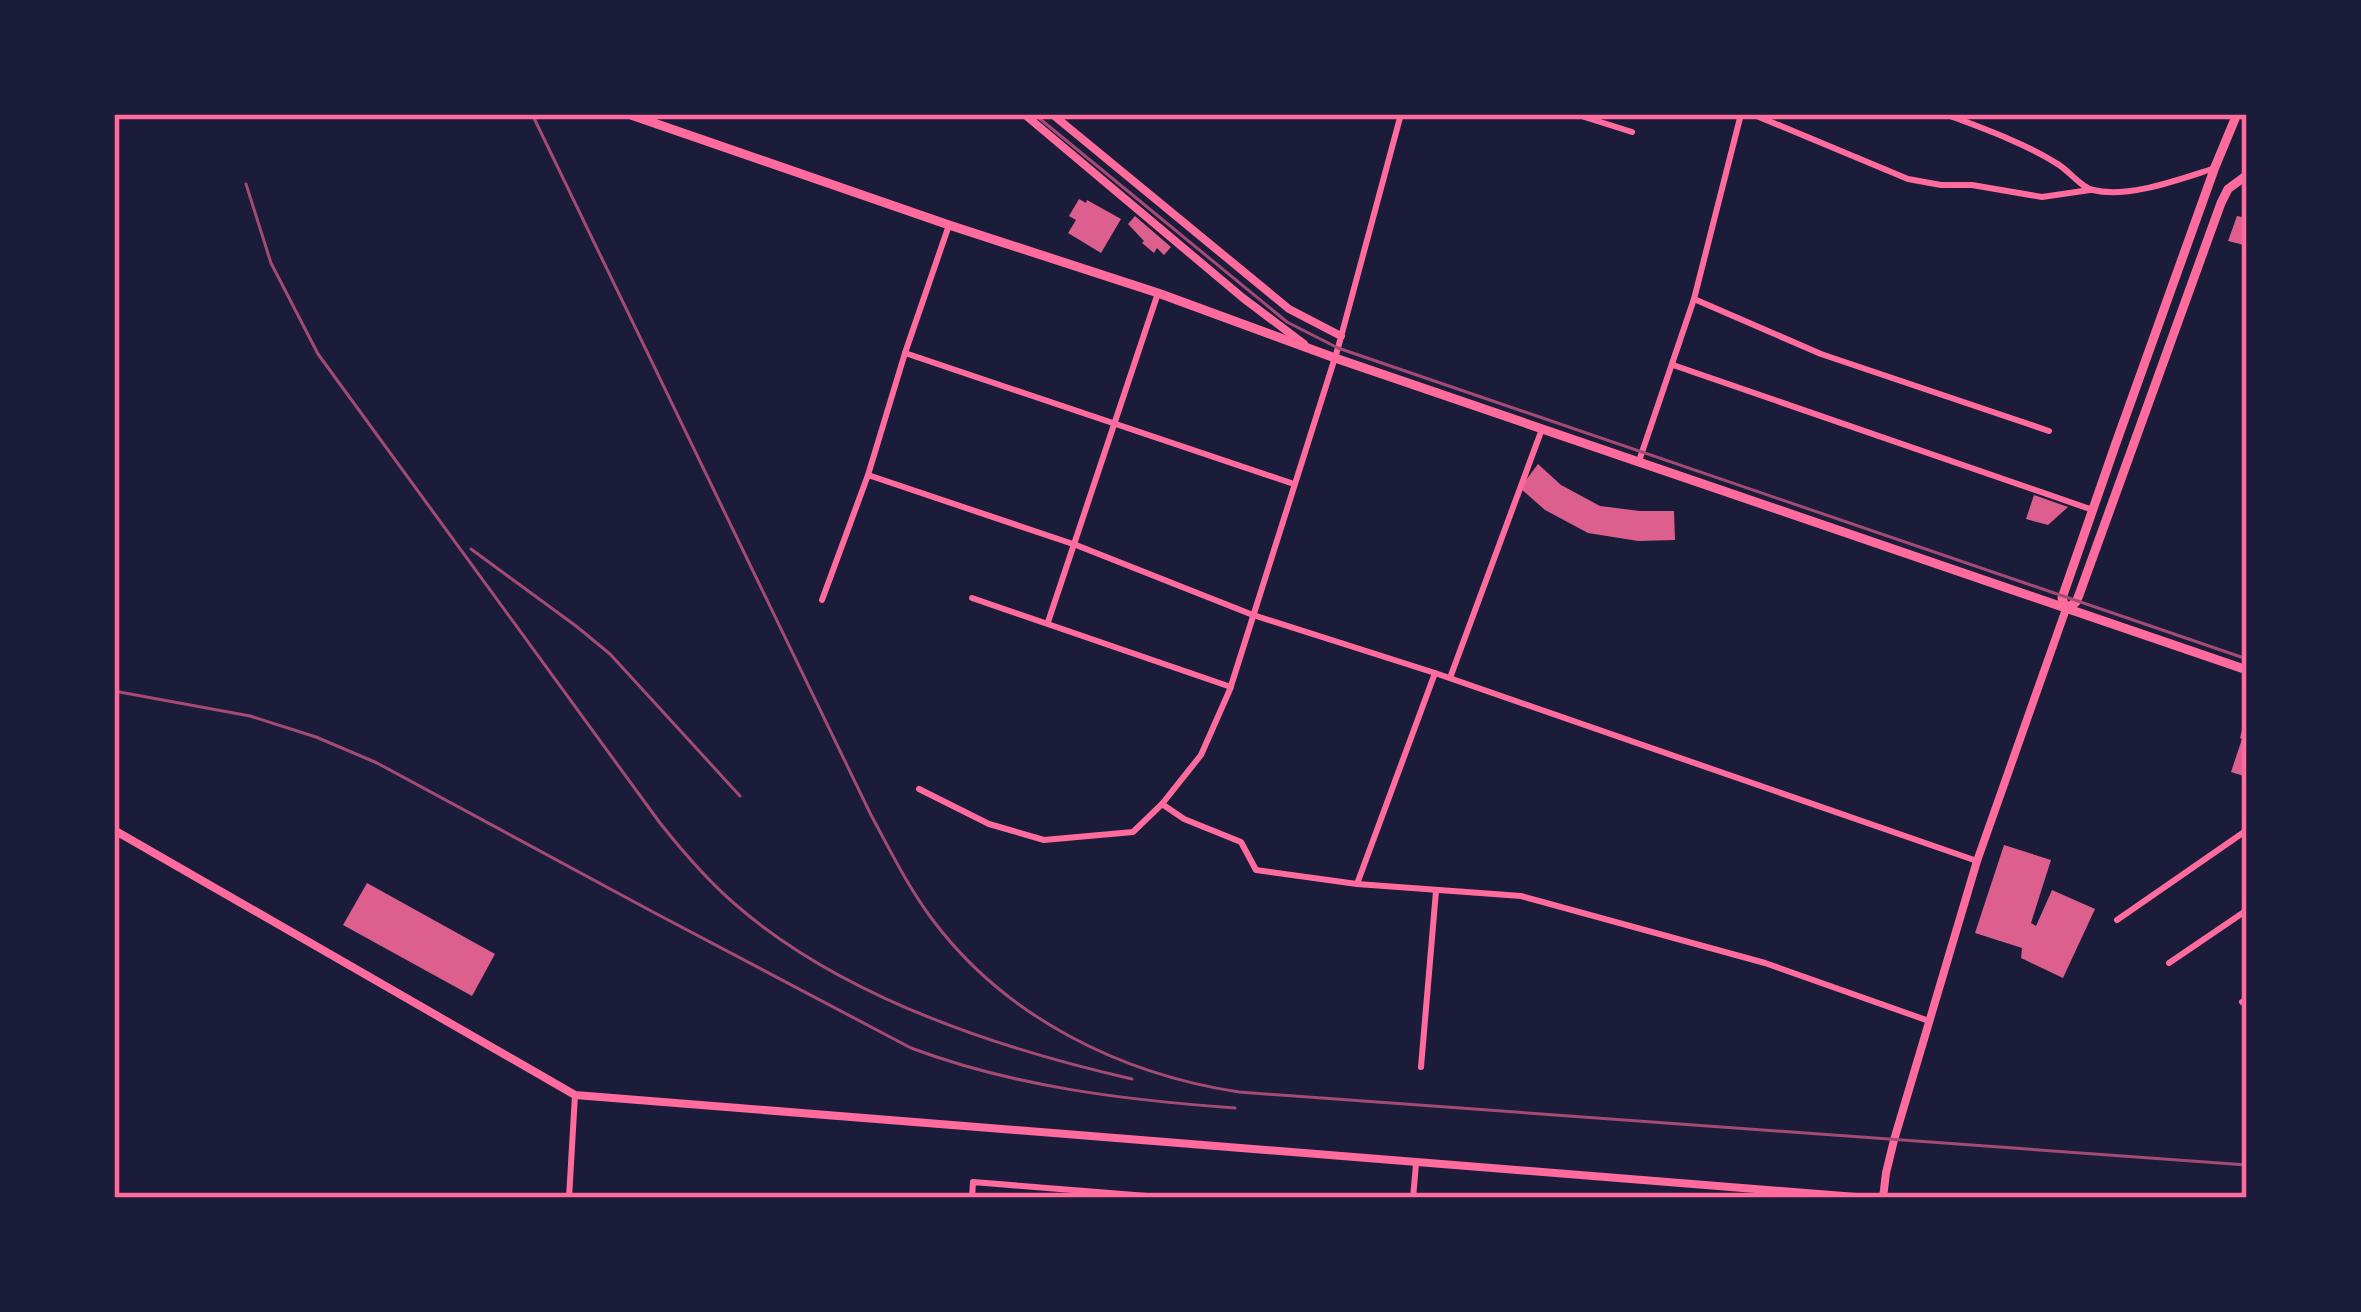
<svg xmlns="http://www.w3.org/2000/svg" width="2361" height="1312" font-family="'DM Sans',sans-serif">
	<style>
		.building { fill: #dd5f8e }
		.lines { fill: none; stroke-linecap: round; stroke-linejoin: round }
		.minor { stroke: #ff6b9d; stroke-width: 6 }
		.tertiary { stroke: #ff6b9d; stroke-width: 8 }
		.secondary { stroke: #ff6b9d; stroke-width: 9 }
		.tram { stroke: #a44b75; stroke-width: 3 }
		.rail { stroke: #a44b75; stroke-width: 3 }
		.neatline { fill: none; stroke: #ff6b9d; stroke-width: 4.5 }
	</style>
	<rect width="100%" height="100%" fill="#1b1b3a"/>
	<!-- building -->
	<g class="building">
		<path d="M1079,199L1086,203L1087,200L1121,219L1101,253L1068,233L1076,220L1069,216Z"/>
		<path d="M1135,216L1171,247L1164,255L1157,248L1154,253L1142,243L1144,241L1128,224Z"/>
		<path d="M2237,216L2247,218L2244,245L2228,241Z"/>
		<path d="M1538,464L1561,485L1600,506L1640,511H1674L1675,540L1638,541L1588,533L1545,510L1520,488Z"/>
		<path d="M2034,495L2068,507L2048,525L2026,519Z"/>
		<path d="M2242,730L2247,731V777L2231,772L2242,739L2240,738Z"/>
		<path d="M2004,845L2051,860L2031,923L2036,926L2052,890L2095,909L2063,978L2021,958L2022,948L1975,933Z"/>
		<path d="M367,883L495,954L472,996L343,925Z"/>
	</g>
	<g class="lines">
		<!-- minor -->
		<g class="minor">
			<path d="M1575,114L1632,132"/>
			<path d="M1752,114L1908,179L1941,185H1972L2042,197L2090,190"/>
			<path d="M1945,114C1982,128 2022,142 2056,163C2069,170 2080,187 2093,190C2127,199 2180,179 2212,169"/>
			<path d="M1694,299L1821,354L2049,431"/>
			<path d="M905,353L1294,484"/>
			<path d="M1673,365L2093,510"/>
			<path d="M1639,461L1694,299L1741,114"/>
			<path d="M868,475L1076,545L1253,615L1435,673L1977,861"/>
			<path d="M822,600L868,475L905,353L949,225"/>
			<path d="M1048,622L1158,293"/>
			<path d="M1450,678L1542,429"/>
			<path d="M1231,686L1338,348L1401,114"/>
			<path d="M919,789L989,824L1044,840L1133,832L1162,804L1201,755L1231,687L972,598"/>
			<path d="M1162,804L1184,819L1241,842L1256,870L1357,884L1521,896L1765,963L1929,1021"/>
			<path d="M1357,884L1435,673"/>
			<path d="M2117,920L2247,830"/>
			<path d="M2169,963L2247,910"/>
			<path d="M2242,1002L2247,999"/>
			<path d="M1421,1067L1436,891"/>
			<path d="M569,1198L575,1095"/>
			<path d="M972,1198L973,1182L1172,1198"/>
			<path d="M1413,1198L1416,1164"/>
		</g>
		<!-- tertiary -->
		<g class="tertiary">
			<path d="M1024,114L1243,298L1304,344"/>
			<path d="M1052,114L1289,309L1341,336"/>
			<path d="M114,830L575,1095L1869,1198"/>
			<path d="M1883,1198L1886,1173L1894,1140L1977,861L2066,609"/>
		</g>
		<!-- secondary -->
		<g class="secondary">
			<path d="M628,114L949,225L1158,293L1335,358L2247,670"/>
			<path d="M2066,609L2062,598L2116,443L2215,167L2237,114"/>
			<path d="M2066,609L2076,602L2079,595L2221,203L2228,189L2247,175"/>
		</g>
		<!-- tram -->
		<path class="tram" d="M1034,114L1287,322L1338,348L2247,659"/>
		<!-- rail -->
		<g class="rail">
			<path d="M532,114L871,815C890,850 908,887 932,919C1005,1017 1120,1074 1239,1092L2247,1165"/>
			<path d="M246,184L271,263L318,354L660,823C683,852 708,881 736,905C842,997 996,1048 1132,1079"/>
			<path d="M471,549L576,626L610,654L740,796"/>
			<path d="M114,691L250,716L316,737L377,763L653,912L911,1048C1015,1087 1125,1100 1235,1108"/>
		</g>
	</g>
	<!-- border -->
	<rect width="2361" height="1312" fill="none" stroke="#1b1b3a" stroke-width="234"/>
	<rect x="117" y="117" width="2127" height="1078" class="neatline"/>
</svg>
